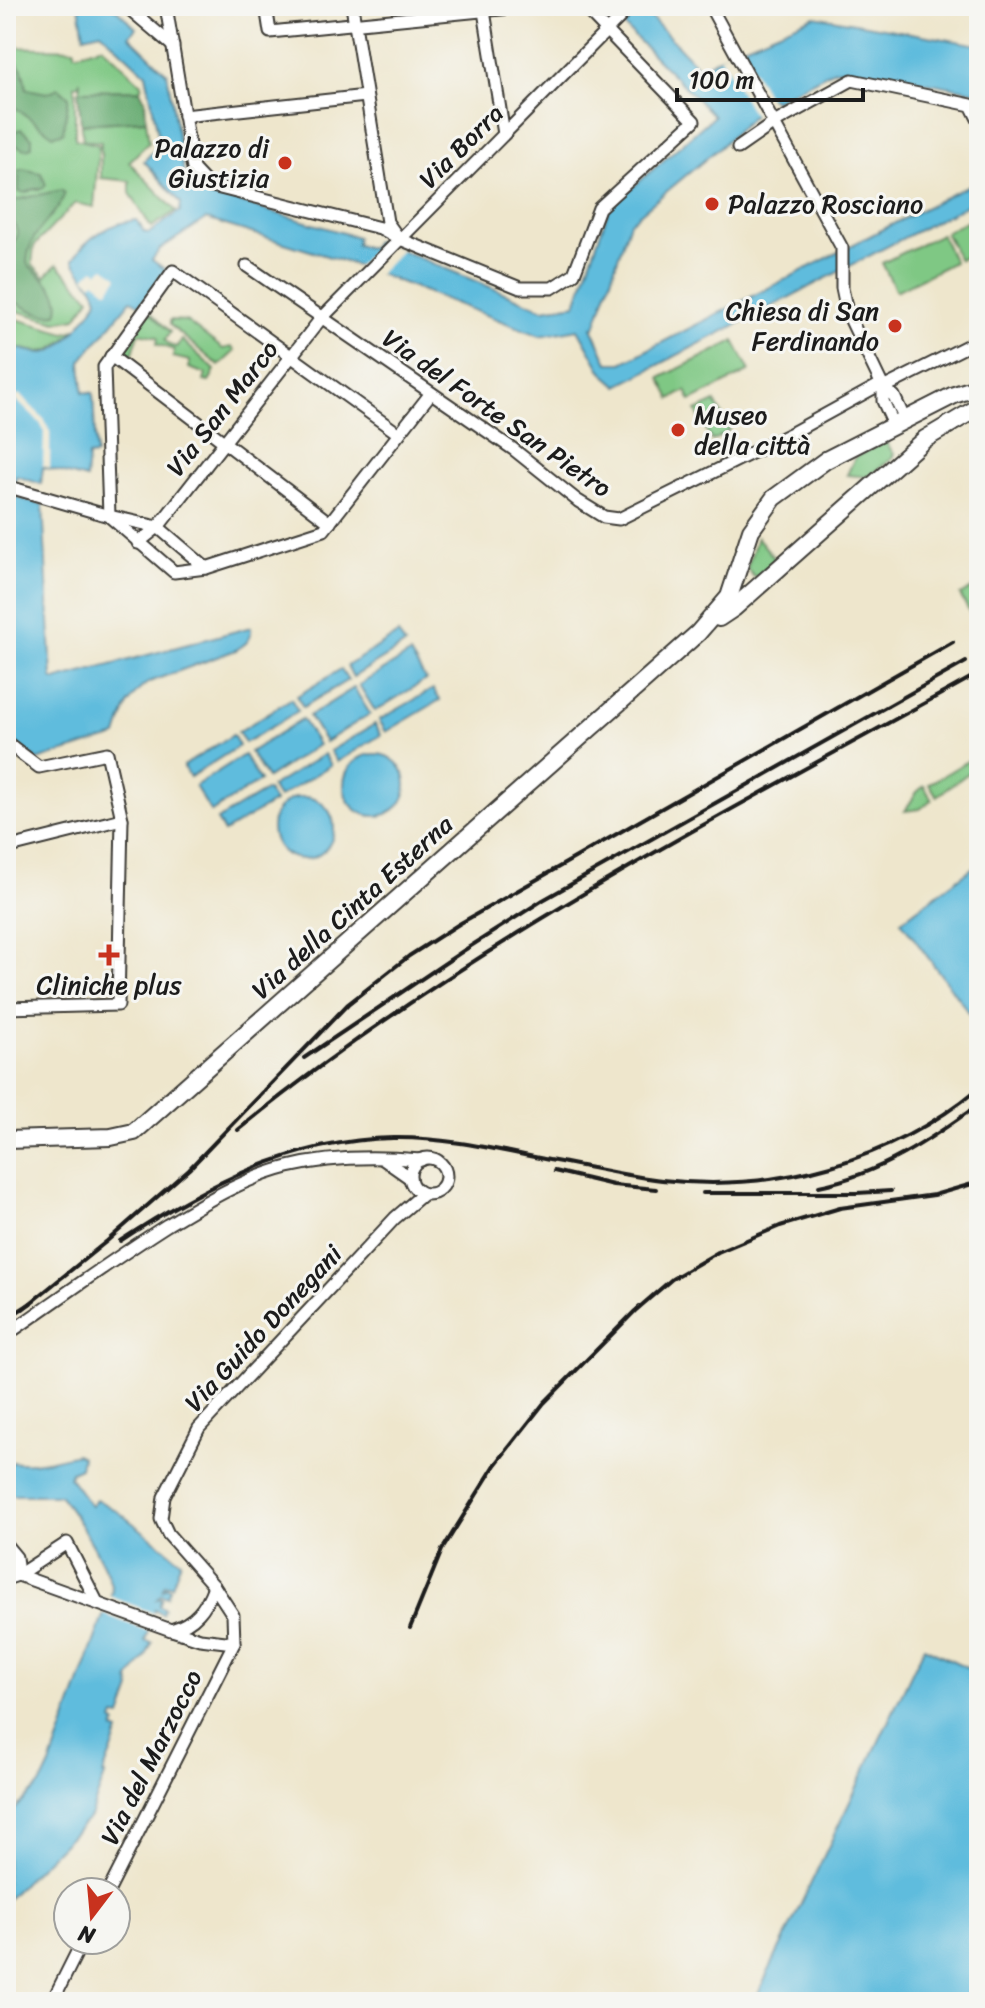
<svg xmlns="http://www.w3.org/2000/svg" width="985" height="2008" font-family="Sriracha,sans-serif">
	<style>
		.green { fill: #7fc884; stroke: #4e7250; stroke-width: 2 }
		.forest { fill: #67ac72; stroke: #426447; stroke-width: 2 }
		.water { fill: #5fbcdd; stroke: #3e6c7c; stroke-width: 2 }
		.pier { fill: #eee6cc }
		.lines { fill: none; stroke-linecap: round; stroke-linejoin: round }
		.street-casing { stroke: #3c3a36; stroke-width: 15 }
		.secondary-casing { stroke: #3c3a36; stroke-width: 20 }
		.street { stroke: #fff; stroke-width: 11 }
		.secondary { stroke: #fff; stroke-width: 16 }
		.rail { stroke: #1c1c1c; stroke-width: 4 }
		.poi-dot { fill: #c8321e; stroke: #f6f6f2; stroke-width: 3 }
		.labels { text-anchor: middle; stroke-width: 6; stroke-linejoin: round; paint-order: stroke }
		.street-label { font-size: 26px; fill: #1c1c1c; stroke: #f6f6f2 }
		.poi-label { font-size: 26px; fill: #1c1c1c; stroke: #f6f6f2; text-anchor: end }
	</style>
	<rect width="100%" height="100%" fill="#f6f6f2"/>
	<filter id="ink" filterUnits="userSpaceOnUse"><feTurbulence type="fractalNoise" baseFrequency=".0125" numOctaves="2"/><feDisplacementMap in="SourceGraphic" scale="16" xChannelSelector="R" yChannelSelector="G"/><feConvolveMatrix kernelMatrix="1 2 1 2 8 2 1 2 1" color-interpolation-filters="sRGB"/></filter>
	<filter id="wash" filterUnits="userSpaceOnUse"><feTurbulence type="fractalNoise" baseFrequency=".006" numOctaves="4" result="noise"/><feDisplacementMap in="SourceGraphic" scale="32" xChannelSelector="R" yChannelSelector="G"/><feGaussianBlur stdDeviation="1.8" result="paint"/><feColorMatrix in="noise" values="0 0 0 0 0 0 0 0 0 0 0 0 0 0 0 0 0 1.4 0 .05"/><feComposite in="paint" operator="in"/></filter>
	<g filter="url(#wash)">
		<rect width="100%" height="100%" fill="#eee6cc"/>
		<!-- green -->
		<g class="green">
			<path d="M102,46L142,84L140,90L80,91V80L79,84L75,85V139L99,145L94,207L75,203L34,246L32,264L45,277L57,264L90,298L76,318L56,322L6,308V47L75,49V53H79Z"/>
			<path d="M146,120L149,142L129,162L176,211L151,227L130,193V181L101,178V142L83,140L81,124Z"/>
			<path d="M979,215V249L959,260L945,232Z"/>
			<path d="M941,234L954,262L896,291L882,263Z"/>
			<path d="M149,311L170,332L165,340L169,345L176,347L182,340L215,370L209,382L204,381L206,374L189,368L190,361L173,357L174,350L157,344L158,337L139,333L132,356L121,348Z"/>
			<path d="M6,316L65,333L76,330C45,358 46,354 6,345Z"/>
			<path d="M170,320L186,321L223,349L231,347L235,351L219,366L170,325Z"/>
			<path d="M734,341L750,371L691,401L686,391L671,399L660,378Z"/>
			<path d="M715,402L730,430L712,441L696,411Z"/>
			<path d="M885,441L894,454L892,458L868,477L847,475L855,457Z"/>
			<path d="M757,537L776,560L760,575L754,577L747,568Z"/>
			<path d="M979,584V629L960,595Z"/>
			<path d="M979,754V765L937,796L929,784Z"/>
			<path d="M924,786L932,800L920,809L905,811L917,792Z"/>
		</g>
		<!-- forest -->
		<g class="forest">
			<path d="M6,60H15L22,69L27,89L47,93L59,88L69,97L63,133L53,135L6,101Z"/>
			<path d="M140,90L145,100L146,120L81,124L78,91Z"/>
			<path d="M21,129L32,138V147L26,149L9,143L7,138L9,133Z"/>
			<path d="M23,169L41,173L46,185L42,189H34L26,193L19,192V170Z"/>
			<path d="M61,190L65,193C56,220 29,228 27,263C40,278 66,291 57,314C38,317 22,306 6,296V255L18,235L12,217H6V202Z"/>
		</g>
		<!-- water -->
		<g class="water">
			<path d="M79,6H113L136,28L129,36L167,73L184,173L198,190L357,237L356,245L372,248L375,241L381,242L543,309L576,304L609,208L714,116L604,6H640L699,68L734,50L815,16L979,45V92L852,69L834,70L774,101L771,98L720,147L630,222L595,327H592L608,363H622L979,180V199L618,386L602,372L578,329L540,336L356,265L206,219L160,249L152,260L166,270L140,305L131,300L81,361L83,392L93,393L96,455L88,456L86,479L43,467L41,484L16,476L13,496L43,505L52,678L55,680L251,627C252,640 246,644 236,650L149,682C128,696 124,713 117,736L37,760L6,735V345C18,348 32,353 44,353C62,352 90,314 98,299C95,283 79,275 73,260C87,236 111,223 137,220L144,232L149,233L180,211L181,203L144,161L160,144L146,74L101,32L84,36Z"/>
			<path d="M398,634L405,645L353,677L347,666Z"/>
			<path d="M410,654L426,680L375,711L359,685Z"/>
			<path d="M341,669L348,680L303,707L297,696Z"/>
			<path d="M354,688L370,714L325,742L309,716Z"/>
			<path d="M433,689L440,700L386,732L379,720Z"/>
			<path d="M291,699L298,711L245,743L238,732Z"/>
			<path d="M302,719L318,745L267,778L250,752Z"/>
			<path d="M375,724L381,735L337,762L330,751Z"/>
			<path d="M233,735L239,746L190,777L183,766Z"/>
			<circle cx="375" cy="785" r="31"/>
			<path d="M324,754L331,765L278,798L271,787Z"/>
			<path d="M244,755L260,781L211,812L195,786Z"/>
			<path d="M267,790L274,802L224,832L217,820Z"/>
			<circle cx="303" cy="828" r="31"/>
			<path d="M979,863V1026L901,921Z"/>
			<path d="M77,1454L82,1457L80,1468L71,1472L69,1477L91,1506L96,1499L120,1513L181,1561L172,1586L165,1584L162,1591L166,1587L170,1589L167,1597L161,1595L157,1599L162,1598L159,1606L164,1608L162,1614L155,1609L145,1641L152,1643L145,1658L129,1679L131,1689L121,1717L115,1716L113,1721L116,1723L114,1730L119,1732L103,1774L105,1775L90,1817L6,1900V1818L41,1784L50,1765L112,1591C110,1569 74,1512 59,1495H6V1464L10,1465L11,1462C33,1466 55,1459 77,1454Z"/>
			<path d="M924,1647L979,1673V2002H754Z"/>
		</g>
		<!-- pier -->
		<g class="pier">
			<path d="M740,46L772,103L754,116L720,56Z"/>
			<path d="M382,242L402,250L378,275L356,267Z"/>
			<path d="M105,267L118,277L108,291L95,281L92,284L85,277L94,269L98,272Z"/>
			<path d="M19,394L44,419L50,432V468L43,466L44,431L40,423L14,398Z"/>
			<path d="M107,1595L159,1615L156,1616L150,1632L100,1613Z"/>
		</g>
	</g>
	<g filter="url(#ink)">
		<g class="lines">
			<defs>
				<g id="street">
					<path d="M126,6L173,46"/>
					<path d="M166,6L193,169L208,185L380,228L400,239L520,288H552L574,274L599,208L694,121L583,6"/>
					<path d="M266,6L270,32L531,6"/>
					<path d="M352,6L387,222L397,236"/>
					<path d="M710,6L842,248V288L847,312L883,387V401L894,425"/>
					<path d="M484,11L504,134"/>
					<path d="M184,116L366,96"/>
					<path d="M738,148L774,123L852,80L971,105L979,121"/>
					<path d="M247,266L513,449L578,501L604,517L619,519L790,434L881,384"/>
					<path d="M111,356L330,523"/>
					<path d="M883,388L979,340"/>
					<path d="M883,388L894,396L905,420"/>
					<path d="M6,486L109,516L158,527L206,568"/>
					<path d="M109,516L104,367L173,271L399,434"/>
					<path d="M109,516L174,572L206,568L324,530L431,393"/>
					<path d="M138,543L158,527L319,321L631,6"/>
					<path d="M6,742L39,767L107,753L122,819L118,1005L6,1008"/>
					<path d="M6,848L122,819"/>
					<circle cx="428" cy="1176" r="18"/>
					<path d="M383,1159L410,1178"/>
					<path d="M6,1335C60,1298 112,1260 167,1225C205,1202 244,1178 288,1167C332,1156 376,1156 421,1160"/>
					<path d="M6,1545L16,1557L18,1575"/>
					<path d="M18,1575L171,1630C195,1623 206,1608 214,1586"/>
					<path d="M6,1579L18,1575L67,1543L97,1602"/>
					<path d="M172,1630L200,1639L234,1643"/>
					<path d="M108,1892L234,1643L233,1615L214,1586L168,1534L161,1519L164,1497L199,1428L395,1218L423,1194"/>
					<path d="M52,2002L83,1940"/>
				</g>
				<g id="secondary">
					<path d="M719,618L734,608L925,439L979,407"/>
					<path d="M6,1140L111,1137L134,1132L698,633L729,597L751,530L774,498L826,460L954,395L979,387"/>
				</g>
			</defs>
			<!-- street casing -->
			<use href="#street" class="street-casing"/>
			<!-- secondary casing -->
			<use href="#secondary" class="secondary-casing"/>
			<!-- street -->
			<use href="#street" class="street"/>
			<!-- secondary -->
			<use href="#secondary" class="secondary"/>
			<!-- rail -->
			<g class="rail">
				<path d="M304,1058L463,951L543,900L966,662"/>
				<path d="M238,1130C461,948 721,816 972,677"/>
				<path d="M554,1171L613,1185L656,1189"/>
				<path d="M819,1186C880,1174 930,1140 979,1104"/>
				<path d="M703,1193H857L891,1191"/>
				<path d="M120,1241C203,1186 292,1140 393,1138C448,1137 502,1151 555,1161C590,1167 626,1176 662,1180C776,1193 891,1161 979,1088"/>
				<path d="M23,1309L107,1241L189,1169L348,1004L409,956L459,924L953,642"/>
				<path d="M6,1319L31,1303"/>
				<path d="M410,1628L442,1550L495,1465L544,1403L635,1311L672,1279L718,1252L780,1226L840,1208L934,1195L979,1182"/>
			</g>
		</g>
	</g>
	<!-- markers -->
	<g class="poi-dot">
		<circle cx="285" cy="163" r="8"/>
		<circle cx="712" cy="204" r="8"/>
		<circle cx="895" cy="326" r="8"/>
		<circle cx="678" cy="430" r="8"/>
		<path d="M105 943h8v8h8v8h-8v8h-8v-8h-8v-8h8z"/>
	</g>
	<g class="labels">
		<!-- street labels -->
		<g class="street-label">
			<text transform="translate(461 146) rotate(-45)" y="9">Via Borra</text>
			<text transform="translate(222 408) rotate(-52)" y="9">Via San Marco</text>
			<text transform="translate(497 413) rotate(35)" y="9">Via del Forte San Pietro</text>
			<text transform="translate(352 907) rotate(-42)" y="9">Via della Cinta Esterna</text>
			<text transform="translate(263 1328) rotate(-47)" y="9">Via Guido Donegani</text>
			<text transform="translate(151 1757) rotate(-63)" y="9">Via del Marzocco</text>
		</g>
		<!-- poi labels -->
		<g class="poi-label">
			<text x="269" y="157">Palazzo di<tspan x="269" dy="30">Giustizia</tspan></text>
			<text x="728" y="213" text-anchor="start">Palazzo Rosciano</text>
			<text x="879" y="320">Chiesa di San<tspan x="879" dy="30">Ferdinando</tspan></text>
			<text x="694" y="424" text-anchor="start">Museo<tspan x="694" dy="30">della città</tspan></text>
			<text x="109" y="994" text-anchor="middle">Cliniche plus</text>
		</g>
	</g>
	<!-- margin -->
	<rect width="985" height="2008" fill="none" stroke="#f6f6f2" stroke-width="32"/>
	<!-- north arrow -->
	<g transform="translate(92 1916) rotate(196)"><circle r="38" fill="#f6f6f2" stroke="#9f9f9c" stroke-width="2"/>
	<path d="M0-6L14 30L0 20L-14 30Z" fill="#c8321e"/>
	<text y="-12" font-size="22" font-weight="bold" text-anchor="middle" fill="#1c1c1c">N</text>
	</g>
	<!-- scale -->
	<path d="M677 88v12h186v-12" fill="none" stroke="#1c1c1c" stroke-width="4"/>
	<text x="689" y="88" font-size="24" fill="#1c1c1c" stroke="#f6f6f2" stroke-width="6" paint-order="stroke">100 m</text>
</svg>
